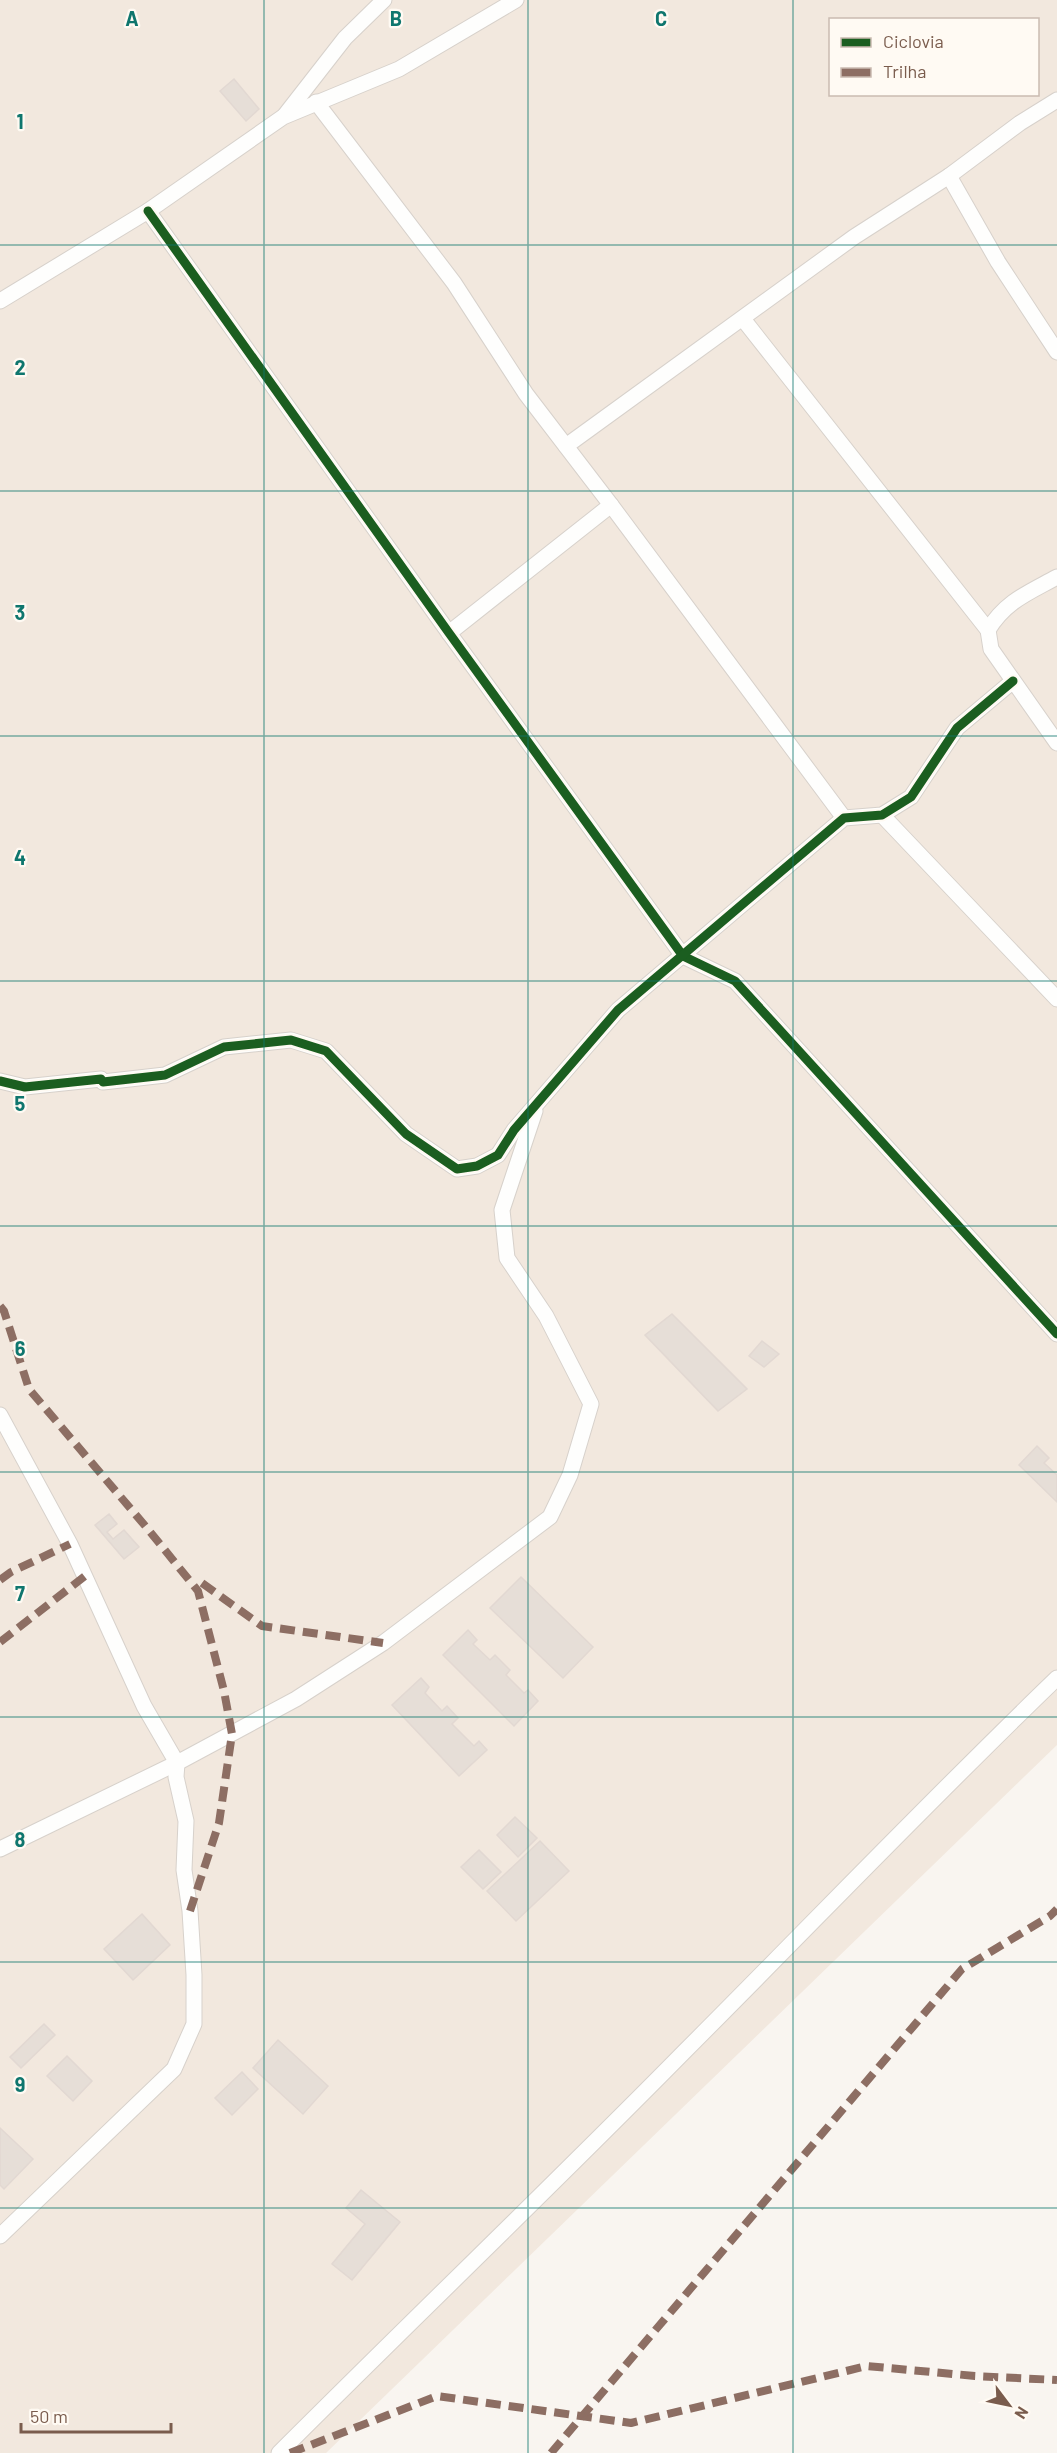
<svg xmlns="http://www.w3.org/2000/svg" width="1057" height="2453" font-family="Barlow,sans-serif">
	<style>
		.residential { fill: #f2e8de; fill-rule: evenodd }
		.building { fill: #e6ded7; stroke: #e2d8d2; stroke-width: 1.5 }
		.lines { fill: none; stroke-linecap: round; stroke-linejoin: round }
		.street-casing { stroke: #d7d1cb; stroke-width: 17 }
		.street { stroke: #fefefd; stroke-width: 15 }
		.quiet { stroke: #8d6e63; stroke-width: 8; stroke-dasharray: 15 8; stroke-linecap: butt }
		.cycleway-casing { stroke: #fffaf3; stroke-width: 13 }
		.cycleway { stroke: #1b5e20; stroke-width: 9 }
		.grid { fill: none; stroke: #0f766e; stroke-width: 1.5; stroke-opacity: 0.55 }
		.grid-label { font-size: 20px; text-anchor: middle; font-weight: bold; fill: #0f766e; stroke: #fffaf3; stroke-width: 4.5; stroke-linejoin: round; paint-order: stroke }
	</style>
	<rect width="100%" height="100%" fill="#f9f5f0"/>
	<!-- residential -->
	<path class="residential" d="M0,0H1057V1745L326,2453H0ZM830,20H1038V94H830Z"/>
	<!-- building -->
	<g class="building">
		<path d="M234,79L259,109L246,121L220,91Z"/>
		<path d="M672,1314L747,1389L718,1411L645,1335Z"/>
		<path d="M762,1341L779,1354L764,1367L749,1356Z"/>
		<path d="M1037,1446L1049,1458L1044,1463L1057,1475V1502L1019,1465Z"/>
		<path d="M109,1514L117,1524L107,1532L113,1539L124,1530L139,1547L124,1559L95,1525Z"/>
		<path d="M521,1577L593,1647L563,1678L490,1608Z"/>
		<path d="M468,1630L477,1640L473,1644L490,1660L495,1655L510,1670L506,1675L524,1693L528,1690L538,1701L514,1726L443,1655Z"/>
		<path d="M421,1678L429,1687L425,1693L442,1711L447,1706L458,1718L452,1724L474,1746L479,1741L487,1750L459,1776L392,1705Z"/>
		<path d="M515,1817L537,1838L518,1857L497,1835Z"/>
		<path d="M540,1841L569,1871L516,1921L487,1891Z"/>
		<path d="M479,1850L501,1872L483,1889L461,1867Z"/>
		<path d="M142,1914L170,1945L133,1980L104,1949Z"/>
		<path d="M44,2024L55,2035L21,2068L10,2057Z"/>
		<path d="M278,2040L328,2086L303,2114L253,2068Z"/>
		<path d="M67,2056L92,2081L73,2101L47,2076Z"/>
		<path d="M242,2072L258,2089L232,2115L215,2098Z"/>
		<path d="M0,2128L33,2159L4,2189L0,2185Z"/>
		<path d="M361,2190L400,2222L352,2280L332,2264L365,2224L346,2208Z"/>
	</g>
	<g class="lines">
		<defs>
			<g id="street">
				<path d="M316,102L454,283L526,394L611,505L844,818"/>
				<path d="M285,115L345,38L384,0"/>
				<path d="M949,176L998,262L1057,352"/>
				<path d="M148,211L449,633L683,956L735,981L1057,1334"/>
				<path d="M0,301L148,211L283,117L399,69L516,0"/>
				<path d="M743,319L988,630"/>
				<path d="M566,446L854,237L949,176L1020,123L1057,100"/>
				<path d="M1057,577C1028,593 1006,601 988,630L991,649L1057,743"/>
				<path d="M449,633L611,505"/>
				<path d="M882,815L1057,999"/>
				<path d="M0,1081L25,1087L101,1079L103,1082L165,1075L224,1047L291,1040L326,1051L406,1134L457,1169L477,1166L498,1155L514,1130L618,1010L844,818L882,815L911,797L957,728L1013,681"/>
				<path d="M0,1415L70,1544L144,1706L177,1763L176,1777L186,1821L184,1870L190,1911L194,1975V2024L174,2069L0,2236"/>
				<path d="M0,1849L177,1763L296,1699L383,1643L550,1517L570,1475L591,1404L546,1316L507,1258L502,1210L535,1111"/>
				<path d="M279,2453C413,2319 550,2188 683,2053C808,1928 930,1800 1057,1678"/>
			</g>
		</defs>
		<!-- street casing -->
		<use href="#street" class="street-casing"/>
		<!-- street -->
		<use href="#street" class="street"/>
		<!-- quiet -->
		<g class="quiet">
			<path d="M0,1306L4,1311L29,1389L147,1528L198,1591L224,1691L232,1734L219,1823L190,1911"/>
			<path d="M0,1580L11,1572L70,1544"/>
			<path d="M202,1583L262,1626L383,1643"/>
			<path d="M0,1642L85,1576"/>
			<path d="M290,2453L437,2396L631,2423L867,2366L975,2376L1057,2380"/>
			<path d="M551,2453L962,1969L1050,1916L1057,1909"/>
		</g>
		<defs>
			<g id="cycleway">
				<path d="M148,211L449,633L683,956L735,981L1057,1334"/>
				<path d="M0,1081L25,1087L101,1079L103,1082L165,1075L224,1047L291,1040L326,1051L406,1134L457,1169L477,1166L498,1155L514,1130L618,1010L844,818L882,815L911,797L957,728L1013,681"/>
			</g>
		</defs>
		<!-- cycleway casing -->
		<use href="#cycleway" class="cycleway-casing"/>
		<!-- cycleway -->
		<use href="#cycleway" class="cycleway"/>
	</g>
	<!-- grid -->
	<path class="grid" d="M264,0V2453M528,0V2453M793,0V2453M0,245H1057M0,491H1057M0,736H1057M0,981H1057M0,1226H1057M0,1472H1057M0,1717H1057M0,1962H1057M0,2208H1057"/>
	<g class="grid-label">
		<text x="132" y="26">A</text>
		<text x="396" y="26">B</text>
		<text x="661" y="26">C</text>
		<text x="20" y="129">1</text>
		<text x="20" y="375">2</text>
		<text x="20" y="620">3</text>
		<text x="20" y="865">4</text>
		<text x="20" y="1111">5</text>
		<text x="20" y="1356">6</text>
		<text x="20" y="1601">7</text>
		<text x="20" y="1847">8</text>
		<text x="20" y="2092">9</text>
	</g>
	<!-- legend -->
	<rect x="829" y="18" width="210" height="78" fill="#fffaf3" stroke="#cabbb1" stroke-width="1.5"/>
	<rect x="841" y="38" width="30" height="9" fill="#1b5e20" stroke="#cabbb1" stroke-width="1.5"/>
	<text x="883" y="48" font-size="18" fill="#7a5c4d">Ciclovia</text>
	<rect x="841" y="68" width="30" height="9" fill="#8d6e63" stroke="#cabbb1" stroke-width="1.5"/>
	<text x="883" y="78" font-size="18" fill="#7a5c4d">Trilha</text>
	<!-- north arrow -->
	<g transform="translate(1009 2405) rotate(122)" stroke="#fffaf3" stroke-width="4.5" paint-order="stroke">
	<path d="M0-4.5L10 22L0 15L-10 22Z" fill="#7a5c4d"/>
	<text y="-9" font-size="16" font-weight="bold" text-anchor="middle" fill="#7a5c4d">N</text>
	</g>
	<!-- scale -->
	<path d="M21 2423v9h150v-9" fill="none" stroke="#7a5c4d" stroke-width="3"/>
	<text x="30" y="2423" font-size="18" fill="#7a5c4d" stroke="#fffaf3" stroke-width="4.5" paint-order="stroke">50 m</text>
</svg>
